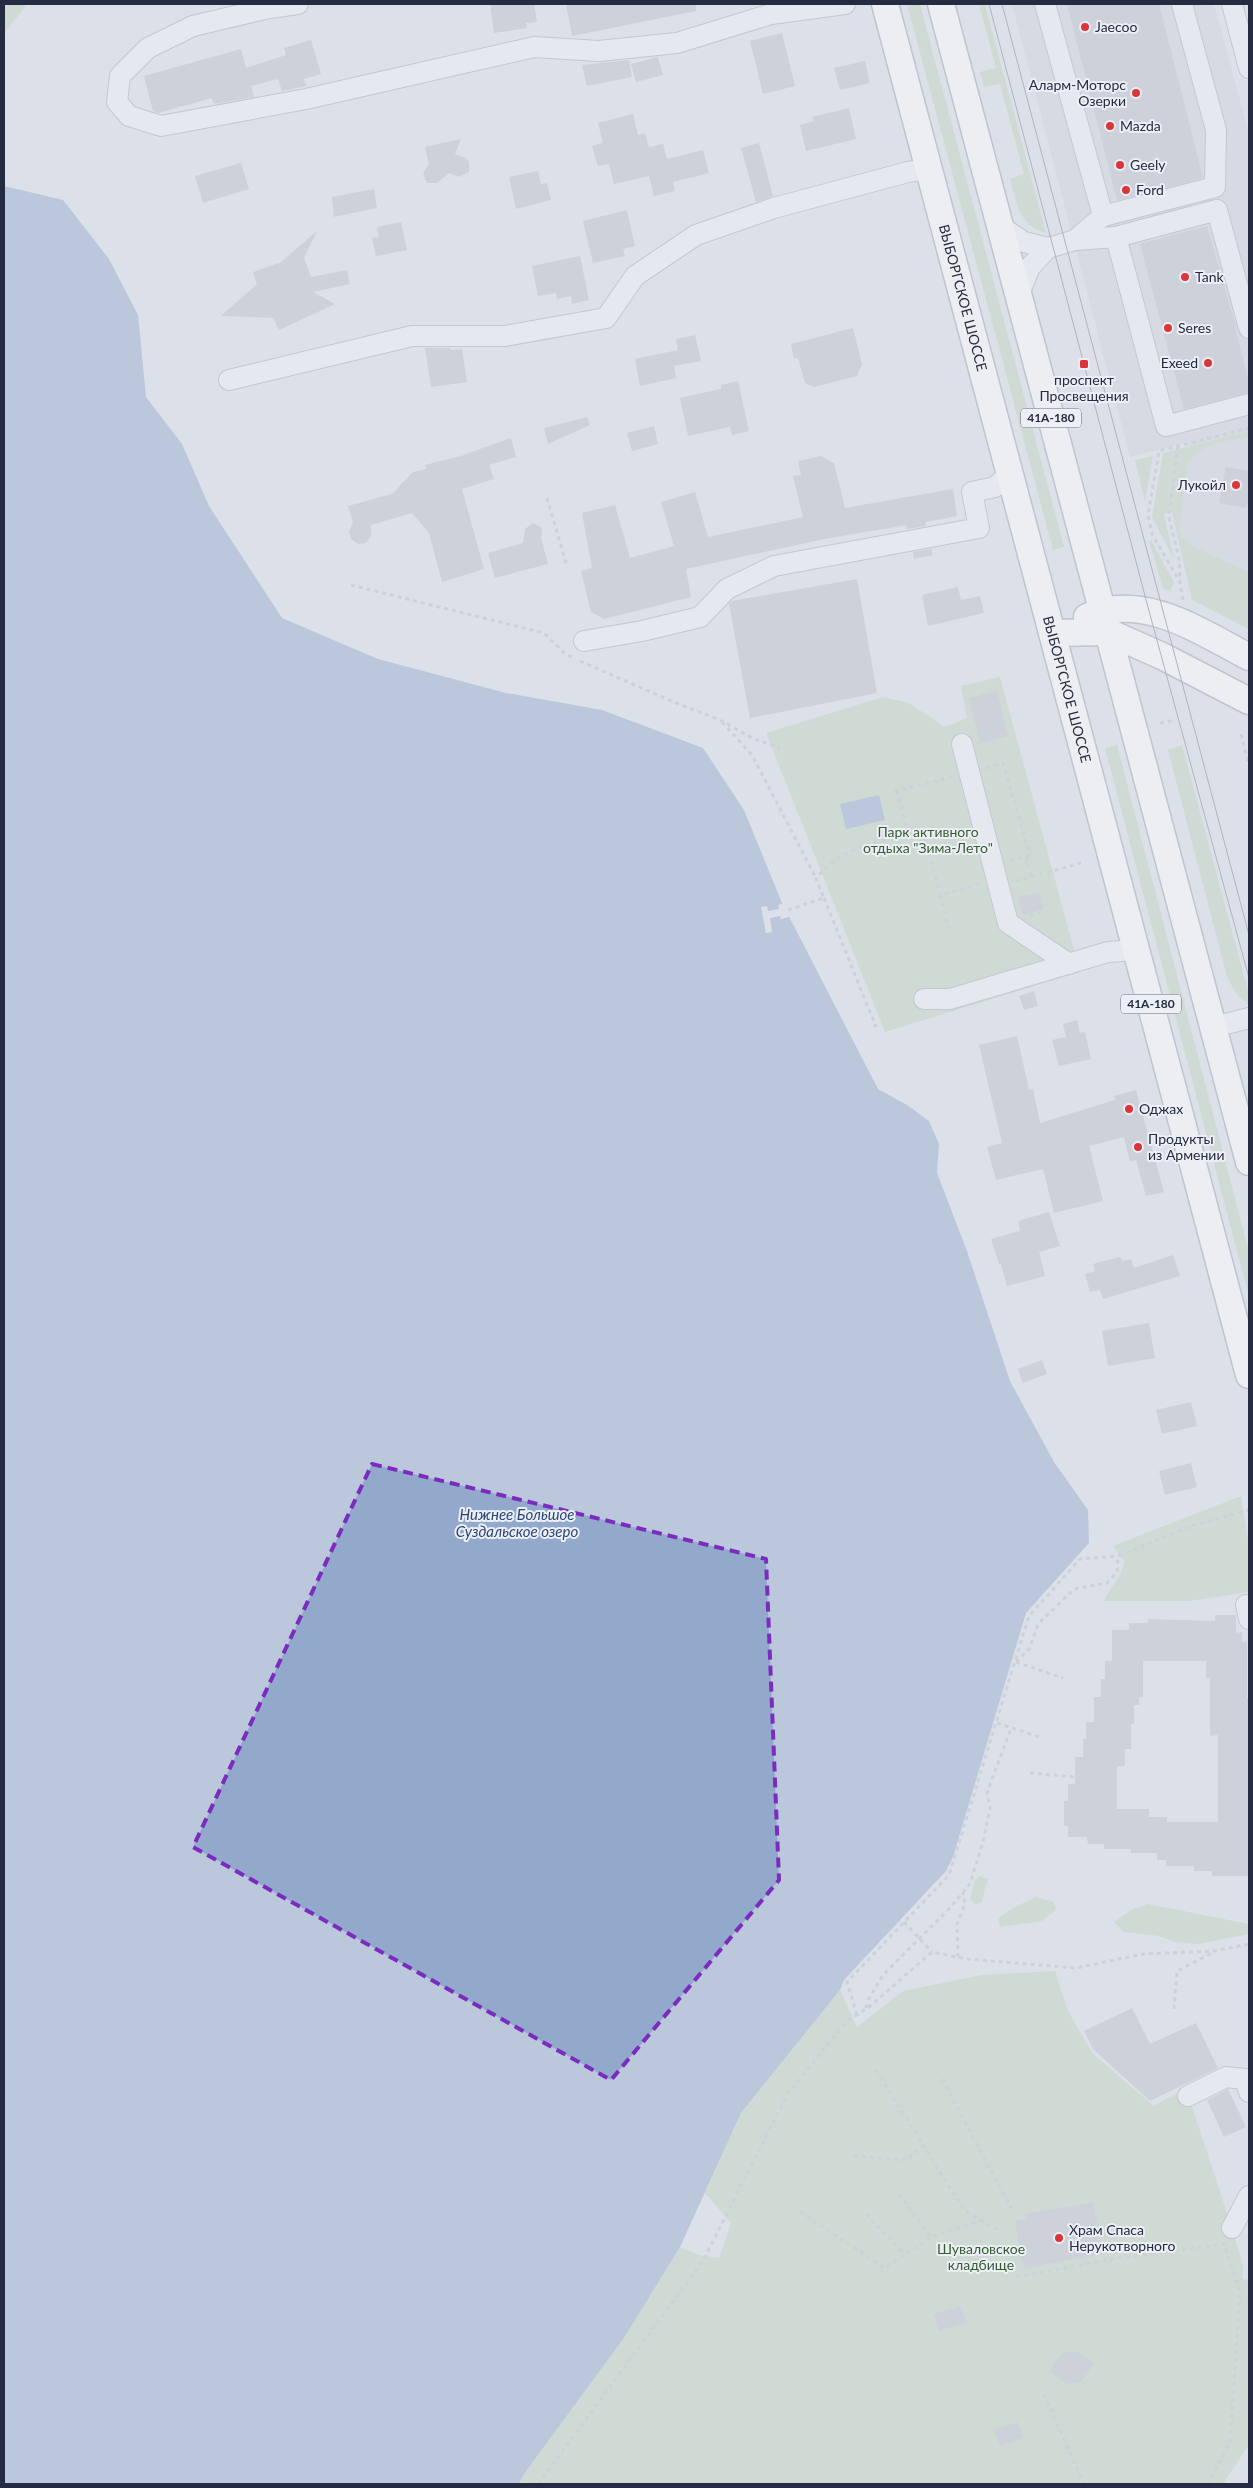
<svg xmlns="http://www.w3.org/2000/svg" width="1253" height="2488" font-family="Lato,sans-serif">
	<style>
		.built { fill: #ced2dd }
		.green { fill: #c0d3bc }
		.water { fill: #93a9cc }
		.pier { fill: #dce0e8 }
		.building { fill: #b9becb; fill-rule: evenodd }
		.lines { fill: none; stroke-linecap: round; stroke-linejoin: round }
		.minor-casing { stroke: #a5aab6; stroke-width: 22 }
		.major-casing { stroke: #9aa2b5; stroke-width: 29 }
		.path { stroke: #babec7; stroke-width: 3; stroke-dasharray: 4 4; stroke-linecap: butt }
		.minor { stroke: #eff1f6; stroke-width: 20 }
		.major { stroke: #fff; stroke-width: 26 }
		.tram { stroke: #747d93; stroke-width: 1 }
		.marked { fill: none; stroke: #7b2cbf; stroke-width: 4; stroke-dasharray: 10 6; stroke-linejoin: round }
		.poi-dot { fill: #db343b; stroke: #eceff6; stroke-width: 2 }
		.labels { text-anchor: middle; stroke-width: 4; stroke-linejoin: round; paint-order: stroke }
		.shield { fill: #eceff6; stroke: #616677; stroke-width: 1 }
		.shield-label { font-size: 12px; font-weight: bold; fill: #252b40 }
		.poi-label { font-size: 14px; fill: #252b40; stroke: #eceff6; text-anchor: start }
		.street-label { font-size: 14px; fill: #252b40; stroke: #eceff6 }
		.park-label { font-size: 14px; fill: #345d30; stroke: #eceff6 }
		.water-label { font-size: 15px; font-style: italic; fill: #2b4577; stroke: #eceff6 }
	</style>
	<rect width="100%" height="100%" fill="#dce0e8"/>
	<!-- built -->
	<path class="built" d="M1012,4H1214L1249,134V576L1181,542L1178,528L1189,442L1130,457Z"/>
	<!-- green -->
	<g class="green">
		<path d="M4,4H27L4,34Z"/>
		<path d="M907,4H920L1064,547L1053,550Z"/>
		<path d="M979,4H985L1046,233C1018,225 1017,203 1010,179L1024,174L1000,84L984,87L980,72L996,68Z"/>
		<path d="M1249,431V437C1227,441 1202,443 1188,462L1179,528L1182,539L1194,547L1249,572V629L1192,600L1172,512L1164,514L1174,559L1152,517L1163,453Z"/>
		<path d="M1153,456L1145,501L1135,460Z"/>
		<path d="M1151,540L1174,582L1170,591L1163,588L1149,541Z"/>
		<path d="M1000,677L1080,972L885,1032L766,733L883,697L909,703L945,727L967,718L961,686Z"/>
		<path d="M1117,745L1249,1252V1297L1105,748Z"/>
		<path d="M1182,745L1249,994V1004C1237,997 1233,989 1227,977L1168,750Z"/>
		<path d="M1241,1496L1249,1546V1592L1189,1601H1104C1111,1585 1122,1578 1124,1561L1113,1546Z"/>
		<path d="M979,1876L988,1879L981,1903L975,1904L970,1899L974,1882Z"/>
		<path d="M1036,1897L1054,1902L1056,1910L1042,1921L1000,1927L998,1918L1011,1909Z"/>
		<path d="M1148,1904L1249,1924V1934L1198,1944L1175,1942L1159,1936L1124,1932L1114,1922L1131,1910Z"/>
		<path d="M1055,1971L1068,2011L1093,2054L1154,2106L1186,2088L1232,2228L1243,2265V2279L1249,2280L1248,2446L1223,2484H519L524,2474L624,2338L680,2247L699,2255L719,2258L731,2223L705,2193L741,2113L840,1990L857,2027L903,1991L982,1975Z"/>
	</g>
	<!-- water -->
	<g class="water">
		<path d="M4,186L63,200L109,259L138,315L146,397L182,444L209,506L282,618L378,659L506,693L602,710L703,748L744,810L782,903L878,1089L907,1105L929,1121L939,1144L937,1173L967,1251L1010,1381L1054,1462L1088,1510L1089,1543L1026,1613L953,1857L946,1871L844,1980L840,1990L741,2113L680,2247L624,2338L524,2474L519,2484H4Z"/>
		<path d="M879,795L885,820L846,829L840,804Z"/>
	</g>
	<!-- pier -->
	<path class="pier" d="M785,903L789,917L781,919L780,916L770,918L772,932L766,933L761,907L767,906L768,911L779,909L778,905Z"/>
	<!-- building -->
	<g class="building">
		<path d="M490,4H534L537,22L526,23L527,28L494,33Z"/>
		<path d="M566,4H696V11L572,36Z"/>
		<path d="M1067,4H1159L1203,178L1117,200Z"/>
		<path d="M782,33L795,86L763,94L750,41Z"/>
		<path d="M311,40L321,74L304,79L306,86L282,91L278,79L251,86L254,97L214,104L212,98L158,113L153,111L144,76L241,49L246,68L286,55L284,48Z"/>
		<path d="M658,57L663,75L636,82L631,64Z"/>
		<path d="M629,60L632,77L587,86L582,65Z"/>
		<path d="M865,61L870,83L840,90L834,68Z"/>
		<path d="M849,108L856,139L806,151L800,125L814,121L812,117Z"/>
		<path d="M633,114L638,135L645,133L649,147L663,144L667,159L703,150L709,173L673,182L675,191L654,196L649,176L614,184L609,164L598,166L592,146L603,143L598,123Z"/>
		<path d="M461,139L455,154L466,158L469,162V172L459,177L449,173L437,183H427L423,173L429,164L425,147Z"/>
		<path d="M759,143L773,196L756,202L741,148Z"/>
		<path d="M241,163L249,189L203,203L195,176Z"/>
		<path d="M538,171L541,184L547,183L551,200L516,209L509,177Z"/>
		<path d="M374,189L377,208L334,217L332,197Z"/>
		<path d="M627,210L635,246L623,249L625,256L593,263L583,221Z"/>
		<path d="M401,222L407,250L376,256L372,238L379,237L377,227Z"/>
		<path d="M1207,226L1236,327L1235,328L1249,382V392L1184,409L1140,244Z"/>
		<path d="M317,231L304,258L311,277L347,270L350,284L313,292L335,304L279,330L273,318L221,316L257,284L253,272L281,262Z"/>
		<path d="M580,256L589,300L572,304L571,296L557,299L556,293L538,296L532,266Z"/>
		<path d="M853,328L862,364L857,376L814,387L805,383L798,358L794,359L791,344Z"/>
		<path d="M695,335L701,361L674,366L676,378L640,386L635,359L678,350L676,339Z"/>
		<path d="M425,348H451V350L462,349L467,382L431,387Z"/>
		<path d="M738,381L749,431L732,435L730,427L688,436L680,398L721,389V385Z"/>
		<path d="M587,417L590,425L548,444L544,428Z"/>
		<path d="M654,426L658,444L632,451L627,433Z"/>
		<path d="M511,438L516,457L489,465L494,479L462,489L484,569L442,582L429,533L412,513L371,525V536L366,543L358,544L351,539L349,531L353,522L348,506L392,494L413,472L426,469L425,465L461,456Z"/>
		<path d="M821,456L834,463L845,508L953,489L957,516L925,522L926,526L907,529L906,525L824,539L686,569L691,597L604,619L591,612L581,571L592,568L582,513L615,505L630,558L674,546L661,502L695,492L708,537L803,517L793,476L801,475L798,461Z"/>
		<path d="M1226,467L1249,471V500L1246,508L1219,503Z"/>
		<path d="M533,523L542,528L541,538L548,564L495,578L488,553L523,543L525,529Z"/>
		<path d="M931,549L933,555L914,559L913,552Z"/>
		<path d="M857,579L877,693L750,718L729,604L732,601Z"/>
		<path d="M958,587L961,600L980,596L984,613L928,626L922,595Z"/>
		<path d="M997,691L1008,736L980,743L969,698Z"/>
		<path d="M1039,892L1043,909L1023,915L1018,897Z"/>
		<path d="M1034,991L1038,1006L1024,1010L1019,996Z"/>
		<path d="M1077,1020L1080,1033L1085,1032L1091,1059L1059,1066L1052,1040L1066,1037L1063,1024Z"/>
		<path d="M1017,1036L1029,1090L1033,1089L1040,1123L1115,1100L1114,1096L1136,1090L1164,1192L1146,1196L1136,1160L1130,1162L1124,1137L1089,1146L1103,1201L1054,1213L1043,1169L996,1180L987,1147L1002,1143L979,1045Z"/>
		<path d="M1049,1212L1060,1246L1039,1252L1045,1276L1007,1286L1001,1264H999L991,1239L1020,1231L1018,1221Z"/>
		<path d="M1173,1255L1180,1276L1103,1299L1100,1290L1090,1292L1085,1274L1095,1271L1093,1264L1120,1257L1123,1261L1131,1259L1134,1268Z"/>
		<path d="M1149,1323L1155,1358L1108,1366L1102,1331Z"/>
		<path d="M1042,1360L1047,1374L1023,1383L1018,1369Z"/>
		<path d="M1191,1402L1197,1426L1162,1434L1156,1410Z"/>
		<path d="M1191,1463L1197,1487L1165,1495L1159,1471Z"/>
		<path d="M1215,1615H1236V1633L1242,1632V1642L1247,1641V1698H1249V1876H1212V1871H1194V1866H1166V1860H1157V1853H1131V1849H1104V1844H1088L1087,1837H1068V1826H1064V1801H1068V1784H1075V1757H1083V1739H1086V1722H1094V1697H1101V1679H1105V1661H1112V1630H1129V1623H1148V1619L1215,1621ZM1143,1661H1206V1678H1210V1736L1218,1735V1822H1167V1817H1149V1809H1117V1766H1125V1749H1131V1724H1134V1705H1139V1697H1143Z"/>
		<path d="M1132,2008L1150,2044L1196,2023L1218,2068L1150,2101L1093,2049L1084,2031Z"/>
		<path d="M1228,2089L1246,2127L1224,2137L1207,2100Z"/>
		<path d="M1093,2202L1103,2254L1025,2268L1024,2263H1022L1015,2221L1027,2219L1026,2214Z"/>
		<path d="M961,2306L966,2323L939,2331L934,2314Z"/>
		<path d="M1076,2351L1094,2364L1081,2382L1067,2384L1049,2371L1063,2353Z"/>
		<path d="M1018,2422L1023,2438L1000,2446L994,2430Z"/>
	</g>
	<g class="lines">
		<defs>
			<g id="minor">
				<path d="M298,4L269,8L193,26L148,48L120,76L117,102L129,116L161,126L306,99L534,47L599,51L677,43L771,14L845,4"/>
				<path d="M1045,4L1103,216"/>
				<path d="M1232,4L1249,68"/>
				<path d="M1000,226L1024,242L1048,248"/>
				<path d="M1116,237L1166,426L1249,404"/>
				<path d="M1075,240L1103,216L1215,187L1216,130L1182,4"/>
				<path d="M1019,294L1030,267L1048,248L1075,240L1116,237L1217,210L1249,328"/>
				<path d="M229,380L412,336H505L606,318L635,276L696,235L774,208L908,172L929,169"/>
				<path d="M584,641L642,631L700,617L727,589L774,566L979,528L972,492L995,487L1010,473"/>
				<path d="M962,744L1008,923L1069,964"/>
				<path d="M924,999H950L1108,952L1137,950"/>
				<path d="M1214,1027L1249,1018"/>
				<path d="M1246,1605L1249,1619"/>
				<path d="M1188,2096L1226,2077L1245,2079L1249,2092"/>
				<path d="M1232,2228L1249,2196"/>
			</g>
			<g id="major">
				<path id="s1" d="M885,4L1249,1375"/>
				<path d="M941,4L1249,1162"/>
				<path d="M1087,617C1142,591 1201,632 1249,657"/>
				<path d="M1052,633L1108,632L1162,656L1249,701"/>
			</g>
		</defs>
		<!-- minor casing -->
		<use href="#minor" class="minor-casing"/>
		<!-- major casing -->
		<use href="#major" class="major-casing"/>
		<!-- path -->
		<g class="path">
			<path d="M1178,446L1169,517L1179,559L1180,581"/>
			<path d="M547,498L567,566"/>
			<path d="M351,585L544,633L565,654L572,657"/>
			<path d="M1183,600L1180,582L1152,534L1148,515L1159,451L1249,428"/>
			<path d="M580,661L676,703L720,720L754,739L780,748"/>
			<path d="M722,722L752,755L816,878"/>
			<path d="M1160,723L1175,720"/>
			<path d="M1241,734L1249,766"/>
			<path d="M987,768L1003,763L1030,855L1026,857"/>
			<path d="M894,791L952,777"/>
			<path d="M897,791L909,836"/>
			<path d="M1010,860L1026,857L1031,877"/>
			<path d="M1016,881L1081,863"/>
			<path d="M940,895L948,927"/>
			<path d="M824,898L876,1027"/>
			<path d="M788,910L824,898L816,879C838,846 888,839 924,833L940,895L980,884"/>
			<path d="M1030,915L1040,913"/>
			<path d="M1016,1662L1030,1648L1038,1624L1074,1589L1107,1583L1117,1572L1118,1556L1191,1526L1249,1510"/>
			<path d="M1016,1662L1063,1678"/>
			<path d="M997,1723L1042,1738"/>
			<path d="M1030,1773L1075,1777"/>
			<path d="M904,1922L932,1952"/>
			<path d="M958,1957L957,1924L965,1904L963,1893"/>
			<path d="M866,2008L868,2000L883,1975L949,1909L970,1884L983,1842L990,1808L987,1793L1011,1728"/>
			<path d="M1174,2009L1177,1971L1212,1953"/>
			<path d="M857,2015L847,1982L949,1875L1029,1616L1080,1559L1118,1556"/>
			<path d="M876,2070L964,2210L1001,2232"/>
			<path d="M942,2079L1011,2208"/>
			<path d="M854,2156L906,2160L924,2146"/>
			<path d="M899,2194L931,2237"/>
			<path d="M800,2212L885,2268L931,2237L982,2220"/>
			<path d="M866,2214L904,2254"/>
			<path d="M1016,2277L1112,2259L1224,2244L1240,2292L1230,2442L1208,2484"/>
			<path d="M1044,2394L1084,2484"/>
			<path d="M538,2484L703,2261L788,2093L847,2021L869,2007L932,1952L966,1959L1076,1968L1143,1954L1214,1951L1249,1944"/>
		</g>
		<!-- minor -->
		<use href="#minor" class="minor"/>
		<!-- major -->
		<use href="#major" class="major"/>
		<!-- tram -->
		<g class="tram">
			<path d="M989,4L1149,611L1249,978"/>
			<path d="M1002,4L1249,935"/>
		</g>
	</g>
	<!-- marked area -->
	<path d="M0 0H1253V2488H0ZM372,1464L766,1559L779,1880L611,2080L193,1847Z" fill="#dce0e8" fill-opacity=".55" fill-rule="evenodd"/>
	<path class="marked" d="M372,1464L766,1559L779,1880L611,2080L193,1847Z"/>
	<!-- markers -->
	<g class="poi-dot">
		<circle cx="1085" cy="27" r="5"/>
		<circle cx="1136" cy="93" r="5"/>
		<circle cx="1110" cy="126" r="5"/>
		<circle cx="1120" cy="165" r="5"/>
		<circle cx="1126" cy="190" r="5"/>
		<circle cx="1185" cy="277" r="5"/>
		<circle cx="1168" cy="328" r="5"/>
		<circle cx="1208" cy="363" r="5"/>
		<rect x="1079" y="359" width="10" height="10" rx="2.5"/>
		<circle cx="1236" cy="485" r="5"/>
		<circle cx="1129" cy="1109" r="5"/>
		<circle cx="1138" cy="1147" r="5"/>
		<circle cx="1059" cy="2238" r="5"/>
	</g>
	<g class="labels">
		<!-- shield labels -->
		<g class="shield">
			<rect x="1021" y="408.5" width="60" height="19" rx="4"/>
			<rect x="1121" y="994.5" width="60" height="19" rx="4"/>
		</g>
		<g class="shield-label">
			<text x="1051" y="422">41А-180</text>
			<text x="1151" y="1008">41А-180</text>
		</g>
		<!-- poi labels -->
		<g class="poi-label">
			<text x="1095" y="32">Jaecoo</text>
			<text x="1126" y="90" text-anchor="end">Аларм-Моторс<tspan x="1126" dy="16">Озерки</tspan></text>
			<text x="1120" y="131">Mazda</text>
			<text x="1130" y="170">Geely</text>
			<text x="1136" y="195">Ford</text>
			<text x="1195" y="282">Tank</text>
			<text x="1178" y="333">Seres</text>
			<text x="1198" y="368" text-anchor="end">Exeed</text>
			<text x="1084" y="385" text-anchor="middle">проспект<tspan x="1084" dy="16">Просвещения</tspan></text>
			<text x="1226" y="490" text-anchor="end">Лукойл</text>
			<text x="1139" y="1114">Оджах</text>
			<text x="1148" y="1144">Продукты<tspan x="1148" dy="16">из Армении</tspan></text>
			<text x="1069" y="2235">Храм Спаса<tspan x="1069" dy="16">Нерукотворного</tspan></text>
		</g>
		<!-- street labels -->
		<g class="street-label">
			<text dy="5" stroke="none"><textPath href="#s1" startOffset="304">ВЫБОРГСКОЕ ШОССЕ</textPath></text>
			<text dy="5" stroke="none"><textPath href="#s1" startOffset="709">ВЫБОРГСКОЕ ШОССЕ</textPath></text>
		</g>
		<!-- park labels -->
		<g class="park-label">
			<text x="928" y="837">Парк активного<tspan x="928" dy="16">отдыха "Зима-Лето"</tspan></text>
			<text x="981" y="2254">Шуваловское<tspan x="981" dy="16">кладбище</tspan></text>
		</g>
		<!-- water labels -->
		<g class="water-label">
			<text x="517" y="1520">Нижнее Большое<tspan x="517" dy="17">Суздальское озеро</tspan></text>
		</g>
	</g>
	<!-- border -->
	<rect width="1253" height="2488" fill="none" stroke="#252b40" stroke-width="10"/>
</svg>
